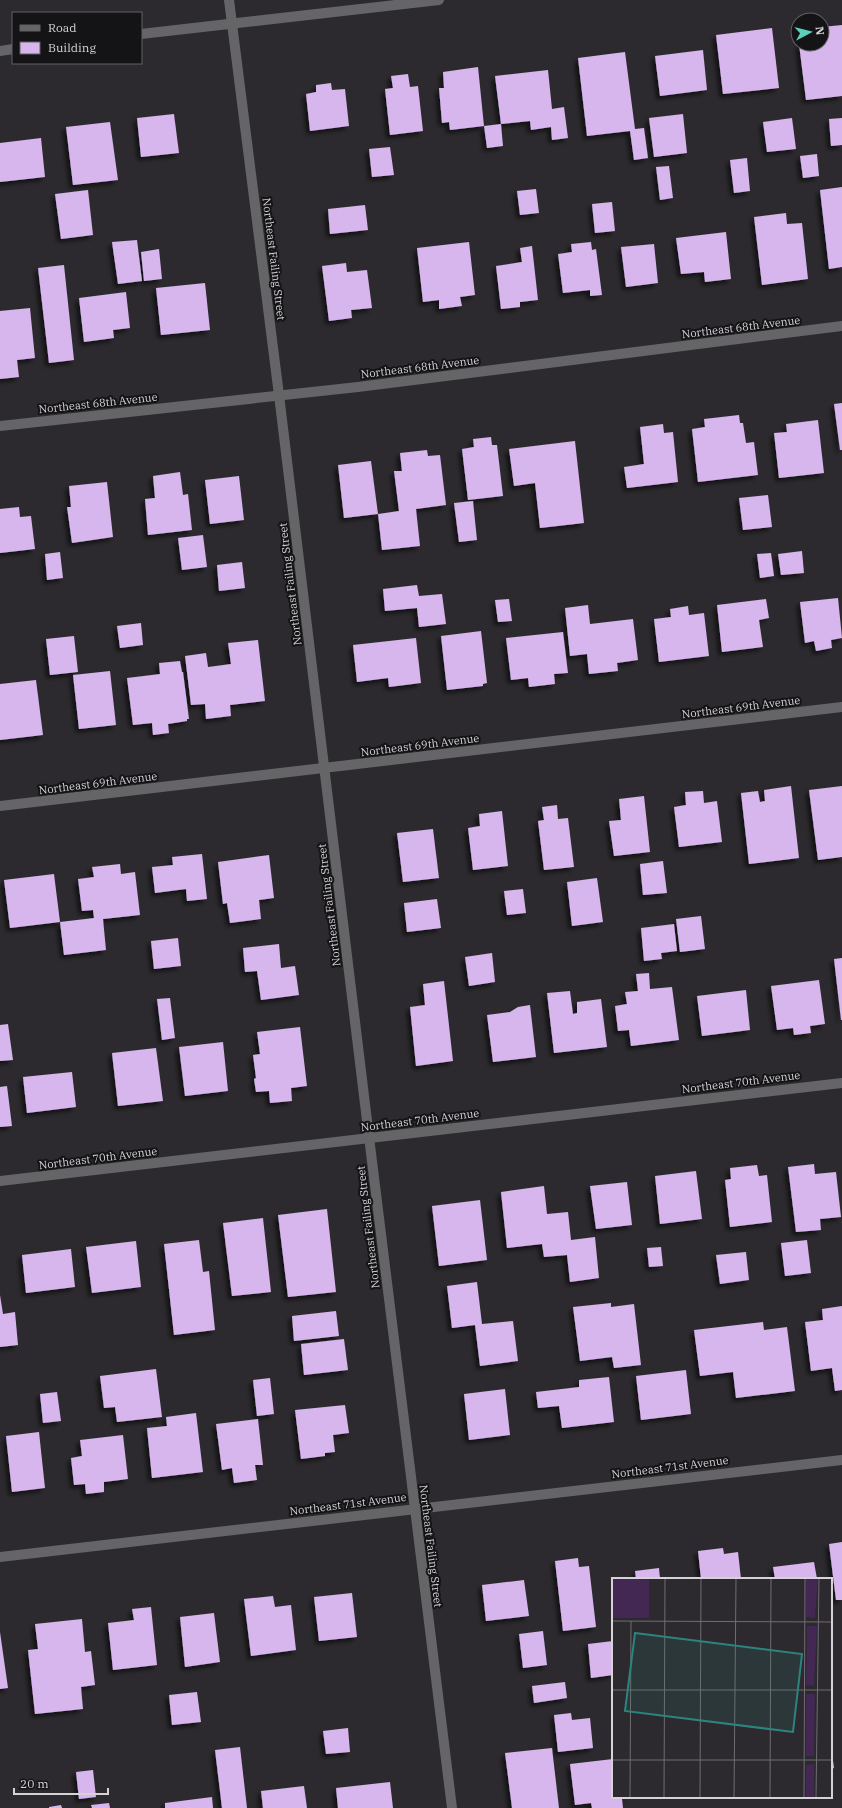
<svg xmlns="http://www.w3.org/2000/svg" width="842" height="1808" font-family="'IBM Plex Serif',serif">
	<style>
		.building { fill: #d7b6ee; filter: url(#shadow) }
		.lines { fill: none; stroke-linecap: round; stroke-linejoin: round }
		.minor { stroke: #656466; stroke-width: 10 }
		.labels { text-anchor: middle; stroke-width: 4; stroke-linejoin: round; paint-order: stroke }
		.street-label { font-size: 11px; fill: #d5d3d6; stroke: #141315 }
		.inset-road { fill: none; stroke: #706e71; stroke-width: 1 }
		.view { fill: #2d847e; fill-opacity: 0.15; stroke: #2d847e; stroke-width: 2 }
		.inset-edge { fill: none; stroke: #d5d3d6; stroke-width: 2 }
	</style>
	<defs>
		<filter id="shadow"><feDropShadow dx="-3.5" dy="3.5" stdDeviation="2" flood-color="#0009"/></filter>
	</defs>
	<rect width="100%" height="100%" fill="#2c2a2e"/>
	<!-- building -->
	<g class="building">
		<path d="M842,25V96L806,100L799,44H822V27Z"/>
		<path d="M772,28L779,88L723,94L716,35Z"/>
		<path d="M703,50L707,90L660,96L655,56Z"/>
		<path d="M625,52L635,129L644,128L648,158L634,160L630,131L587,136L578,58Z"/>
		<path d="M478,67L484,126L450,130L449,122L442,123L439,88H444L443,72Z"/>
		<path d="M548,70L552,109L564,107L568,138L552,140L551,127L531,130L530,121L501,124L495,76Z"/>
		<path d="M408,74L410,87L418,86L423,131L390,135L385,89L393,88L391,76Z"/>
		<path d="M331,83L332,90L345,89L349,126L310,131L306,94L316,92V85Z"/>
		<path d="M174,114L179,153L141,157L137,118Z"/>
		<path d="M683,114L687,153L654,157L649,118Z"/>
		<path d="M792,118L796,149L767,152L763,122Z"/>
		<path d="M842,118V145L831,146L829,119Z"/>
		<path d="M110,122L118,180L73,185L66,127Z"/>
		<path d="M501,124L503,146L487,148L484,126Z"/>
		<path d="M41,138L45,177L0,182V143Z"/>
		<path d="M390,147L394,175L372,177L369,149Z"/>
		<path d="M817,154L819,176L803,178L800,156Z"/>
		<path d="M747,158L750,191L734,193L730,160Z"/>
		<path d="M669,166L673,198L660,200L656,167Z"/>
		<path d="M842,187V267L829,269L820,190Z"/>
		<path d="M536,189L539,213L520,215L517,191Z"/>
		<path d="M88,190L93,235L61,239L55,194Z"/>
		<path d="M612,202L615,231L595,233L592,204Z"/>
		<path d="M365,205L368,230L330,234L328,209Z"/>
		<path d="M786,213L787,224L802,223L808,279L762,285L754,217Z"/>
		<path d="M726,232L731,279L705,282L704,272L681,274L676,238Z"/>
		<path d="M137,240L142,281L118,284L112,242Z"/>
		<path d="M469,242L475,295L460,297L462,306L439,309V300L423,302L417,248Z"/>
		<path d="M591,242L592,250L596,249L602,295L590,296V290L563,293L558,254L572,252L571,244Z"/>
		<path d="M654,244L658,283L626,287L621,247Z"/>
		<path d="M532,246L538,300L520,302V307L501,309L496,266L522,262L520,248Z"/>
		<path d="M159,249L162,279L144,281L141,252Z"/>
		<path d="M346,263L347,272L367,270L372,308L351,310L352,318L329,321L322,266Z"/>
		<path d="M64,265L74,360L49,363L38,268Z"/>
		<path d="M205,283L210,330L161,335L156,288Z"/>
		<path d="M126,292L130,328L113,330L114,338L84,342L79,298Z"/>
		<path d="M30,308L35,358L17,360L19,377L0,379V311Z"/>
		<path d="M842,403V450H840L834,404Z"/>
		<path d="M739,415L740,423H743L746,443L754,442L758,475L698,482L692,429L705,427L704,419Z"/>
		<path d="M818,420L824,473L779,478L774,433L787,432L786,424Z"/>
		<path d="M663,424L664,433L673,432L678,482L627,488L624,467L644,464L640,427Z"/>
		<path d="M491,437L492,445H497L503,496L468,500L462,449L474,447L473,439Z"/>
		<path d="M575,441L584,523L540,528L535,483L514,486L509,449Z"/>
		<path d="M427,450L428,456L440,455L446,505L416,509L420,546L382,550L378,514L399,511L394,471H402L400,453Z"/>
		<path d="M371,461L378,514L344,518L338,465Z"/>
		<path d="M180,472L183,495L188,494L192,530L148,535L145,499L155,498L153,476Z"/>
		<path d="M239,476L244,520L210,524L205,480Z"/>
		<path d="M107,482L113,537L72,543L67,507H71L69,486Z"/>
		<path d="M768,495L772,527L743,530L739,498Z"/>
		<path d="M473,501L477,540L459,542L454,503Z"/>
		<path d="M19,507L20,517L31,516L35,549L0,553V509Z"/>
		<path d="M203,535L207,567L182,570L178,538Z"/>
		<path d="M802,551L804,573L781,575L778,554Z"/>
		<path d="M60,552L63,578L47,580L45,554Z"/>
		<path d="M771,553L774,576L760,578L757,554Z"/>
		<path d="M242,562L245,588L219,591L217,565Z"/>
		<path d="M417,585L419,596L442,594L446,624L419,627L417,608L385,611L383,589Z"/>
		<path d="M838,598L842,638L831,640L832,648L816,651L814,641L805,643L800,602Z"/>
		<path d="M509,599L512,621L498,622L495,600Z"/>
		<path d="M766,599L769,618L759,620L763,647L722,652L717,605Z"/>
		<path d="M588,605L590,624L633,619L638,660L617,663L618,671L589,674L587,654L570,656L565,608Z"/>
		<path d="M688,606L689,615L704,613L709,656L659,662L654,619L671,617L670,609Z"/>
		<path d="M141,623L143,645L120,648L117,626Z"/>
		<path d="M481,631L487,683L483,684V686L447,690L441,636Z"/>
		<path d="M563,632L568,673L554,674L555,684L529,687L528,678L511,680L506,638Z"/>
		<path d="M74,636L78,672L50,675L46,639Z"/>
		<path d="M416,638L421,683L389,687L388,678L357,682L353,645Z"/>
		<path d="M258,640L265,701L230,705L231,716L206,719L205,704L191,705L185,656L206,653L208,667L231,664L228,643Z"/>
		<path d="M180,661L182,672H183L189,719H187V721L168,724L169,733L153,735L152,723L133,725L127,678L160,674L159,663Z"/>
		<path d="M110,671L116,725L79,729L73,675Z"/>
		<path d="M36,680L43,735L0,740V684Z"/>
		<path d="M791,786L799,858L749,864L741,793L758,791L760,802L765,801L764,790Z"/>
		<path d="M842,786V857L818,860L809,790Z"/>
		<path d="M703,791L704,803L717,801L722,842L679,847L674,807L686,805L685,792Z"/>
		<path d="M644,796L650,852L614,856L609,821L621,820L619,799Z"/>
		<path d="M557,805L558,819L568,818L574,867L544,870L538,821L544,820L542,807Z"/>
		<path d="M502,811L508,866L473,870L468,828L480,826L479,814Z"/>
		<path d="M433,829L439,878L403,882L397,833Z"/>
		<path d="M202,854L207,899L187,901L186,889L155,893L152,867L173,865L172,857Z"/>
		<path d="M269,855L274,898L259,900L261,919L230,923L227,903L223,904L218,862Z"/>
		<path d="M663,861L667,893L643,895L640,864Z"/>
		<path d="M120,864L121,874L135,872L140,915L103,919L106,950L64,955L60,922L10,928L4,880L54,874L60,922L94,918L93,910L82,911L78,879L94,877L92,867Z"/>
		<path d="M597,878L603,922L572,926L567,882Z"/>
		<path d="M523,889L526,913L507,915L504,891Z"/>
		<path d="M437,899L441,928L407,932L404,903Z"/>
		<path d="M701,916L705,949L680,952L676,919Z"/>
		<path d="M674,924L677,951L661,953L662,959L644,961L641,928Z"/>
		<path d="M178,938L181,966L154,969L151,941Z"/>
		<path d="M279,944L281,968L295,966L299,995L261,1000L257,971L245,972L243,948Z"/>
		<path d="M492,953L495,982L469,986L465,957Z"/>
		<path d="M842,958V1020H841L834,959Z"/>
		<path d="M649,973L650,989L672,987L679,1040L631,1046L629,1030L618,1031L615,1006L627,1004L625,992L638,991L636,974Z"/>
		<path d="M819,980L825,1024L810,1026L811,1033L794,1035L793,1028L777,1030L771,986Z"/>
		<path d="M444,981L453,1061L416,1066L410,1007L425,1005L423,984Z"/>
		<path d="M746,990L750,1030L702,1036L697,996Z"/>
		<path d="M570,991L573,1014L577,1013V1002L601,999L607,1047L554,1053L547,993Z"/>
		<path d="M170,998L175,1038L162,1040L157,999Z"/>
		<path d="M530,1005L536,1057L493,1062L487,1015L510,1012L518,1007Z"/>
		<path d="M8,1024L13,1060L0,1061V1025Z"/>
		<path d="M300,1027L307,1086L291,1088L292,1101L270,1103L269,1091L256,1092L254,1079L256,1078L253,1055L260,1054L257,1032Z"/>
		<path d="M223,1042L228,1091L185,1096L179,1047Z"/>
		<path d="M156,1048L163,1101L118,1106L112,1053Z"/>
		<path d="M72,1072L76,1107L27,1113L23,1077Z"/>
		<path d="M7,1086L12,1126L0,1127V1087Z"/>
		<path d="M814,1164L815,1174L836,1172L841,1217L820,1219L821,1230L796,1232L788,1167Z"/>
		<path d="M757,1165L759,1176L767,1175L772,1222L730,1227L725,1180L731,1179L730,1168Z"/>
		<path d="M696,1171L702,1219L660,1224L655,1176Z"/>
		<path d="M627,1182L632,1225L596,1229L590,1186Z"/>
		<path d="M544,1186L547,1214L568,1212L571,1240L595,1237L599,1278L570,1282L567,1255L544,1257L542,1244L507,1248L501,1192Z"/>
		<path d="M480,1200L487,1260L439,1266L432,1206Z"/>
		<path d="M327,1209L336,1292L288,1297L278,1215Z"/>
		<path d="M263,1218L271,1292L232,1296L223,1223Z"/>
		<path d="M199,1240L203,1272L209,1271L215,1330L174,1335L164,1244Z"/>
		<path d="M807,1240L811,1273L785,1276L781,1243Z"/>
		<path d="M136,1241L141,1287L92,1293L86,1247Z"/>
		<path d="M661,1247L663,1266L649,1267L647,1248Z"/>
		<path d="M71,1249L75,1287L26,1293L22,1255Z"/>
		<path d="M746,1252L749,1280L720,1284L716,1255Z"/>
		<path d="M477,1282L482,1324L513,1321L518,1361L480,1366L475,1325L452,1328L447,1286Z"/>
		<path d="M0,1295L3,1314L15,1312L18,1345L0,1347Z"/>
		<path d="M611,1303V1307L634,1304L641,1365L614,1368L612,1357L580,1361L573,1307Z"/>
		<path d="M842,1306V1390L835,1391L832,1368L811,1371L805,1322L823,1320L822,1309Z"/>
		<path d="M336,1311L339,1336L294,1341L292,1316Z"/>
		<path d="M763,1322L764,1330L787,1327L795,1391L736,1398L733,1372L700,1376L694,1330Z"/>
		<path d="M344,1339L348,1370L304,1375L301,1344Z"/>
		<path d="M156,1369L162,1417L117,1422L115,1407L104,1408L100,1376Z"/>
		<path d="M686,1370L691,1414L641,1420L636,1376Z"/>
		<path d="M609,1377L614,1422L562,1428L559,1406L538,1408L536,1392L579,1387V1380Z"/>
		<path d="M270,1378L274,1414L257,1416L253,1380Z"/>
		<path d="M505,1389L510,1435L469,1440L464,1394Z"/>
		<path d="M57,1392L61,1421L43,1423L40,1394Z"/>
		<path d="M345,1405L349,1433L333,1435L335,1452L325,1453V1456L301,1459L295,1410Z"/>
		<path d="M196,1413L203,1472L152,1478L147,1428L167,1426L166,1417Z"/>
		<path d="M258,1419L263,1465H255L257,1480L234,1483L232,1468L222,1470L216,1424Z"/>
		<path d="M39,1432L45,1488L12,1492L6,1436Z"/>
		<path d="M123,1435L128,1479L104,1482V1492L86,1494L85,1484L74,1485L71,1458L82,1456L80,1440Z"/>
		<path d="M842,1542V1600H836L829,1544Z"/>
		<path d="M723,1548L724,1554L738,1552L741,1579H701L698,1551Z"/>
		<path d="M578,1558L579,1567L589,1566L596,1627L563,1631L555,1561Z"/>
		<path d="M814,1562L817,1579H775L773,1567Z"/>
		<path d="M659,1568L660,1579H636L635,1571Z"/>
		<path d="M524,1580L529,1616L486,1621L482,1585Z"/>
		<path d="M352,1593L357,1637L319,1641L314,1597Z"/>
		<path d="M273,1596L275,1607L291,1605L296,1650L251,1656L244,1599Z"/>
		<path d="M151,1607L157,1665L113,1670L108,1623L134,1620L132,1609Z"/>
		<path d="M214,1613L220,1662L185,1667L180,1617Z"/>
		<path d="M82,1619L85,1652L91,1651L95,1685L81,1687L83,1709L35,1714L28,1650L38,1649L35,1624Z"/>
		<path d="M543,1631L547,1665L523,1668L519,1634Z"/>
		<path d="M0,1632L8,1688L0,1689Z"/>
		<path d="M613,1641V1675L591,1678L588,1644Z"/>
		<path d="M565,1682L567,1698L534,1703L532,1686Z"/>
		<path d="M197,1692L201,1722L172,1725L169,1695Z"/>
		<path d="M571,1713L572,1720L590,1718L593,1748L558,1752L554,1715Z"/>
		<path d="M348,1728L350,1752L326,1754L323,1731Z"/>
		<path d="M831,1746L834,1768L831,1769Z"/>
		<path d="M240,1747L247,1808H222L215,1750Z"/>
		<path d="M552,1748L559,1808H512L505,1753Z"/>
		<path d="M613,1759V1797L633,1798L622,1799L623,1808H592L591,1803L575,1805L570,1764Z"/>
		<path d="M93,1770L96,1797L79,1799L76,1772Z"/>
		<path d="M390,1782L393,1808H338L336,1788Z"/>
		<path d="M304,1786L307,1808H263L261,1791Z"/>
		<path d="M212,1797L213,1808H165V1803Z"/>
		<path d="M109,1803L110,1808H92L91,1805Z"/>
		<path d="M61,1805L62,1808H49V1807Z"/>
	</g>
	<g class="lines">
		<!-- minor -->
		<g class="minor">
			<path d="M229,0L279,395L369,1137L452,1808"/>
			<path d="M141,34L439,0"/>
			<path d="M0,51L13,49"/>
			<path d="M0,426L358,387L842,326"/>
			<path d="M0,806L842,707"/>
			<path d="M0,1181L842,1083"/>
			<path d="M0,1557L842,1460"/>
		</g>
	</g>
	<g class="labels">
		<!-- street labels -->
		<g class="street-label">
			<text transform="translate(274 259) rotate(83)" y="4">Northeast Failing Street</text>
			<text transform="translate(741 327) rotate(-7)" y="4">Northeast 68th Avenue</text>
			<text transform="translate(420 367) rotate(-7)" y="4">Northeast 68th Avenue</text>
			<text transform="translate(98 403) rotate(-6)" y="4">Northeast 68th Avenue</text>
			<text transform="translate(290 584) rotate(-97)" y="4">Northeast Failing Street</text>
			<text transform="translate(741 707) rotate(-7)" y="4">Northeast 69th Avenue</text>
			<text transform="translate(420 745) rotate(-7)" y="4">Northeast 69th Avenue</text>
			<text transform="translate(98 783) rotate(-7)" y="4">Northeast 69th Avenue</text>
			<text transform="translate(329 905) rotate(-97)" y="4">Northeast Failing Street</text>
			<text transform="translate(741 1082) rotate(-7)" y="4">Northeast 70th Avenue</text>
			<text transform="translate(420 1120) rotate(-7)" y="4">Northeast 70th Avenue</text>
			<text transform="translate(98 1158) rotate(-7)" y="4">Northeast 70th Avenue</text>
			<text transform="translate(368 1227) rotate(-97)" y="4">Northeast Failing Street</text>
			<text transform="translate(670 1467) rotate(-7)" y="4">Northeast 71st Avenue</text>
			<text transform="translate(348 1504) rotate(-7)" y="4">Northeast 71st Avenue</text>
			<text transform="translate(431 1546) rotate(83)" y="4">Northeast Failing Street</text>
		</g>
	</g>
	<!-- overview -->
	<g transform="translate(612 1578)">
		<rect width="220" height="220" fill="#2c2a2e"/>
		<path d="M0,0H37V40H0ZM194,0H206L203,40L194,39ZM195,48H205L202,108L194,107ZM194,116H203L202,178H194ZM202,186V220H194V187Z" fill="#422853"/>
		<path class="inset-road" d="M0,43L220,44M0,112H220M0,182H220M18,220L19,43M52,220L53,0M88,220L89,0M122,220L124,0M158,220L159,0M192,220L193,0M204,220L207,0"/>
		<path class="view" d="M23,55L190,76L181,154L13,133Z"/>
		<rect width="220" height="220" class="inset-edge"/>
	</g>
	<!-- legend -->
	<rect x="12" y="12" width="130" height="52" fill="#141315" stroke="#616062"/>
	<rect x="20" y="25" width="20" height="6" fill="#656466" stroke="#616062"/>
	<text x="48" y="32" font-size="12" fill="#d5d3d6">Road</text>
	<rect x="20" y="42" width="20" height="12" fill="#d7b6ee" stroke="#616062"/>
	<text x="48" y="52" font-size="12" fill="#d5d3d6">Building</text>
	<!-- north arrow -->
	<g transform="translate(810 32) rotate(83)"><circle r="19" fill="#141315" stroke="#616062"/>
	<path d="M0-3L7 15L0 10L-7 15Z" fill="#5cceba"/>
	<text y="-6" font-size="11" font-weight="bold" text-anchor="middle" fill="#d5d3d6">N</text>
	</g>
	<!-- scale -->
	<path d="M14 1788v6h94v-6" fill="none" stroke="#d5d3d6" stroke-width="2"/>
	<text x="20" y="1788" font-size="12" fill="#d5d3d6" stroke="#141315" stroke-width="3" paint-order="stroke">20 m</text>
</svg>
